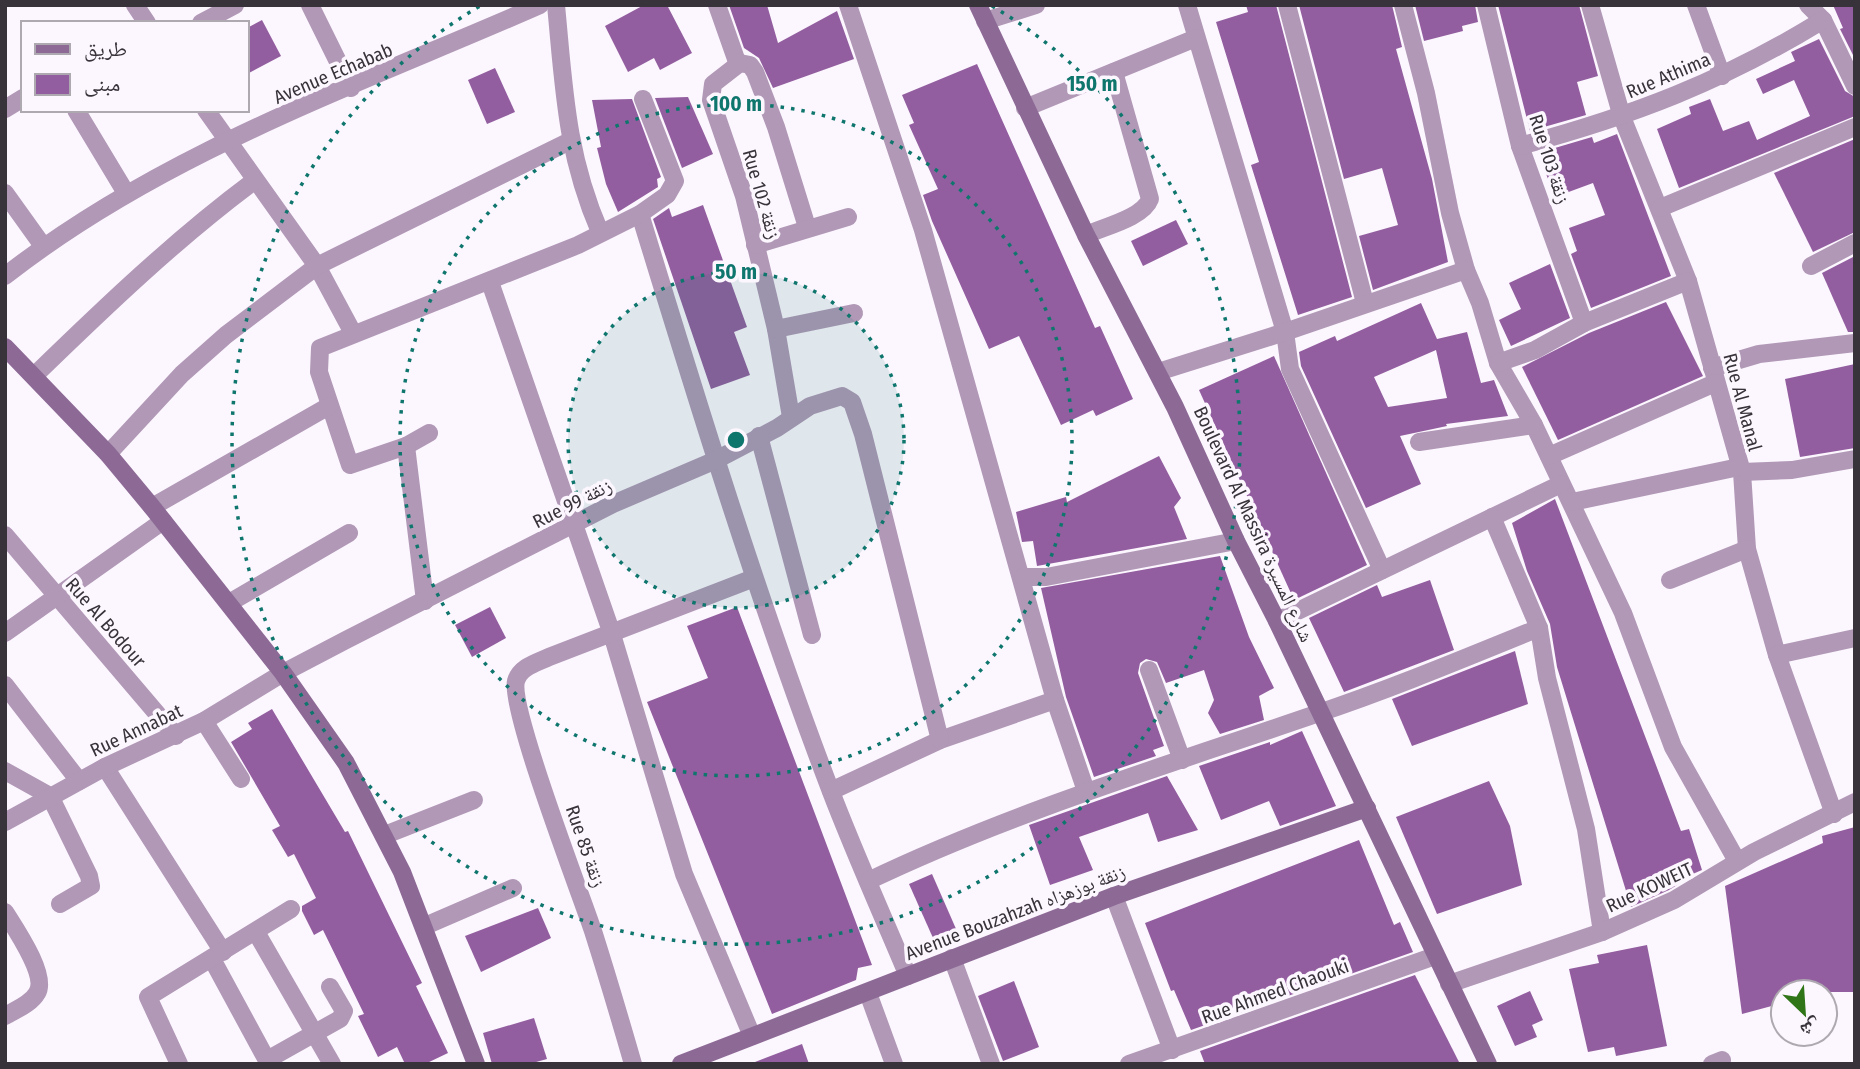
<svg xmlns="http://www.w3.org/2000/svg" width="1860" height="1069" font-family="'Fira Sans Condensed','Noto Naskh Arabic',sans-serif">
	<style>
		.building { fill: #925e9f; fill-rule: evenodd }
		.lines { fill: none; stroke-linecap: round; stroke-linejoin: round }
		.street { stroke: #b098b6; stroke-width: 18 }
		.secondary { stroke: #8d6a96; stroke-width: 18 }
		.ring { fill: none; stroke: #0f766e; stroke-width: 3.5; stroke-dasharray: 3.5 7 }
		.labels { text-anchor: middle; stroke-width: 7; stroke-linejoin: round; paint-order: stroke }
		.street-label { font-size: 19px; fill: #38323a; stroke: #fcf6fe }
		.centre { fill: #0f766e; stroke: #fcf6fe; stroke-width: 3.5 }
		.ring-label { font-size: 21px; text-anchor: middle; font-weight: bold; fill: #0f766e; stroke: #fcf6fe; stroke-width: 7; stroke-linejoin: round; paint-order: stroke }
	</style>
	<rect width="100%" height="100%" fill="#fcf6fe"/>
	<!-- building -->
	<g class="building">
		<path d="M644,5H667L692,53L660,70L654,58L628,72L605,26Z"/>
		<path d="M729,5H767L778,43L837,11L854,59L773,88L759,58L744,48Z"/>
		<path d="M1246,5H1276L1352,297L1298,315L1251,165L1259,162L1216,22L1248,12Z"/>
		<path d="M1299,5H1392L1402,47L1396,49L1432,179L1448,262L1373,290L1359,236L1398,225L1382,168L1344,179Z"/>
		<path d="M1415,5H1475L1478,22L1462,26L1463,31L1424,41Z"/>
		<path d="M1498,5H1579L1598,76L1577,82L1586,115L1530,131Z"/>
		<path d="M1833,5H1855V59L1840,29L1843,28Z"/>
		<path d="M262,20L281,56L247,74V28Z"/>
		<path d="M1819,39L1845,91L1855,97V116L1679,188L1657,129L1691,114L1689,107L1710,99L1723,131L1749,121L1757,140L1810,116L1794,80L1763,94L1756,79L1795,61L1791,52Z"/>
		<path d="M977,64L1095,328L1100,326L1133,399L1096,416L1093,410L1061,425L1019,336L989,349L932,221L923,195L938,189L909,125L914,123L902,95Z"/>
		<path d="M495,68L515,112L487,124L468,80Z"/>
		<path d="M688,97L713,154L682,168L655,98Z"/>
		<path d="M632,99L661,177L657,179L658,187L618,212L606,184L597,148L601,147L592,100Z"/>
		<path d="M1617,134L1671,276L1591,308L1571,254L1577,251L1569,228L1605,215L1593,183L1555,197L1538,153L1592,137L1594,143Z"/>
		<path d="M1855,139V232L1813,252L1774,173Z"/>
		<path d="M703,205L747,327L734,332L750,375L711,389L653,219L669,208L672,217Z"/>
		<path d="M1176,220L1188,244L1143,266L1131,241Z"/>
		<path d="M1855,256V332H1848L1822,273Z"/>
		<path d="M1550,264L1570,318L1511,346L1499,320L1521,309L1509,283Z"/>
		<path d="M1666,302L1703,376L1558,440L1522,367L1589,333Z"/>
		<path d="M1421,303L1437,339L1467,332L1481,383L1494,380L1508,416L1446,424L1447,426L1400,436L1421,484L1366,508L1301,366L1299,352L1335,336L1337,341ZM1436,350L1447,398L1388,407L1374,377Z"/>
		<path d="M1274,356L1367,565L1294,600L1199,390Z"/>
		<path d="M1855,364V448L1800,457L1785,379Z"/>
		<path d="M1159,456L1181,498L1174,507L1187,539L1037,566L1033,541L1022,542L1016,512L1066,497L1067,502Z"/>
		<path d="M1555,499L1681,831L1689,829L1702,870L1681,879L1682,882L1669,890L1631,907L1557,667L1550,624L1527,571L1512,523Z"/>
		<path d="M1220,556L1249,637L1274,688L1259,696L1264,720L1220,734L1208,713L1214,700L1204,670L1166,683L1157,662L1146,659L1140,663L1138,673L1164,746L1153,750L1156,756L1094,777L1066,697L1041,588Z"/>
		<path d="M1430,580L1454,650L1344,692L1309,618L1377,585L1382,597Z"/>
		<path d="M490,607L506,638L472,657L455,625Z"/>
		<path d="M737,607L872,965L858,968L856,980L772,1014L647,702L708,678L687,626Z"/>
		<path d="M1515,651L1528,704L1412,746L1392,699Z"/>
		<path d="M272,709L345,832L348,831L422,983L416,986L448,1053L425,1064H405L397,1047L378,1057L358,1016L364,1014L323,930L314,935L302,911V906L316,898L294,854L288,857L272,830L280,826L231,742L252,729L248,723Z"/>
		<path d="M1302,731L1336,806L1280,826L1269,801L1221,820L1199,766L1270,742V745Z"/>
		<path d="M1167,776L1198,830L1158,842L1148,813L1079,837L1093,870L1050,885L1029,825Z"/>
		<path d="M1489,781L1510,826L1522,885L1437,914L1396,817Z"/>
		<path d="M1855,827V992H1783V1003L1742,1014L1725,886L1823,843L1822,836Z"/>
		<path d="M1359,840L1394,925L1400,922L1413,952L1191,1030L1174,990L1171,991L1145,923Z"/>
		<path d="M932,874L960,938L937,947L909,884Z"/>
		<path d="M538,908L551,938L481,972L465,936Z"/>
		<path d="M1647,945L1667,1046L1616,1056L1614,1047L1588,1052L1569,969L1599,963L1597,955Z"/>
		<path d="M1415,975L1460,1064H1205L1200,1051Z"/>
		<path d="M1014,981L1039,1047L1003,1061L978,996Z"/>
		<path d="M1530,991L1543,1020L1532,1025L1537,1037L1515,1046L1497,1006Z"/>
		<path d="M534,1018L547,1059L529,1064H492L483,1033Z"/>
		<path d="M802,1044L809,1064H755V1062Z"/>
	</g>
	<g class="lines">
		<!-- street -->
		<g class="street">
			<path d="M135,5L147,23"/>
			<path d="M310,5L351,88"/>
			<path d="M556,5C564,88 566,154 600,232"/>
			<path d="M717,5L736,59L740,63L750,65L755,72L776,127L807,227"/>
			<path d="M848,5L923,230L1055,700L1086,791"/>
			<path d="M1187,5L1285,332L1290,369L1382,570"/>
			<path d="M1287,5L1365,303"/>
			<path d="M1403,5L1426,93L1450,213L1466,270L1480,303L1498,363L1534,425L1623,613L1673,747L1737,861"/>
			<path d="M1486,5L1520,146L1584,323"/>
			<path d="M1590,5L1622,117L1688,281L1742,472L1747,549L1777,655L1834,814"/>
			<path d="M1696,5L1722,76"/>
			<path d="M1808,5L1823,20L1855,86"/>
			<path d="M985,21L1036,5"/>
			<path d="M201,23L235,5"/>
			<path d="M740,63L713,84L711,100L744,196L776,329L791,417"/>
			<path d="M1025,108L1196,38"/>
			<path d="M5,109L23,98"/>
			<path d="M76,110L126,193"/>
			<path d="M206,110L317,266L353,333"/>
			<path d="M1520,146C1632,116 1724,81 1823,20"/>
			<path d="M5,193L43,246"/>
			<path d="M1660,208L1855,127"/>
			<path d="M640,214C699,407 758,600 830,789C854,852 882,914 908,976"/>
			<path d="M1086,235C1103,227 1143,218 1150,199L1114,72"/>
			<path d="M755,245L848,217"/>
			<path d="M1811,266L1855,243"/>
			<path d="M5,276C163,152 358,85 540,5"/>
			<path d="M490,282L611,631L684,874L752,1036"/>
			<path d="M776,329L854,313"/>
			<path d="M1498,363L1535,350L1584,323L1688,281"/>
			<path d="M1712,368L1759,354L1855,343"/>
			<path d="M1158,372L1285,332L1466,270"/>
			<path d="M35,375C105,307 176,239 254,181"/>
			<path d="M429,433L406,446L350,465L319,372L320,348L578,245L640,214L667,195L675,181L643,99"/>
			<path d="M759,436L812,635"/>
			<path d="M1419,442L1534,425"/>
			<path d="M406,446L425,601"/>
			<path d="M108,454L182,374L226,335L317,266L570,141"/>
			<path d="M1549,456L1715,383"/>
			<path d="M1742,472L1792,470L1855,459"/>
			<path d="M1572,502L1739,467"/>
			<path d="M152,507L329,406"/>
			<path d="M1492,517L1539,628L1547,678L1586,829L1602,932"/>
			<path d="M5,535L176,736"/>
			<path d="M1023,577H1046L1236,541"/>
			<path d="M1670,580L1747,549"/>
			<path d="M229,603L349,533"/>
			<path d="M1277,621L1561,484"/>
			<path d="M5,633L163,521"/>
			<path d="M1777,655L1855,638"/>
			<path d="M1149,670L1182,760"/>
			<path d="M5,685L79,781"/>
			<path d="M204,721L241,779"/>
			<path d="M105,767L223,952"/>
			<path d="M5,771L50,796L89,876L91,886L60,904"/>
			<path d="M831,791L940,740L1055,700"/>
			<path d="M5,822L105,767L204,721L283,673L346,640L613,504L716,460L777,428L810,406L842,396L852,402L863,434L940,740"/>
			<path d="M385,835L474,800"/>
			<path d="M868,881C1012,812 1165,766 1316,714C1391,689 1465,658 1539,628"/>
			<path d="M1114,896L1172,1050"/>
			<path d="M5,912C15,928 48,976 37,993C31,1004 15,1010 5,1016"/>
			<path d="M425,926L513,888"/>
			<path d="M256,932L332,1064"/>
			<path d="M952,958L991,1064"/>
			<path d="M212,959L269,1064"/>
			<path d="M1449,984L1602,932L1674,900L1754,852L1855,802"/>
			<path d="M868,993L894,1064"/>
			<path d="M267,1060L340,1019L344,1011L330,987"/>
			<path d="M179,1064L148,997L291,909"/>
			<path d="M633,1064C620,1019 607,975 593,931C580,892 509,708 516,681C520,667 536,663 549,657L754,578"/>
			<path d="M1129,1064L1435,956"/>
			<path d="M1712,1064L1722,1060"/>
		</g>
		<!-- secondary -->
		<g class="secondary">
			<path d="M978,5L1086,235L1175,407L1236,541L1277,621L1488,1064"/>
			<path d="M5,347L108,454L152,507L283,673L346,763L402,872L476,1064"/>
			<path d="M681,1064L1114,896L1367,808"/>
		</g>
	</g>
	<!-- distance rings -->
	<circle cx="736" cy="440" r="168" fill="#0f766e" fill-opacity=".12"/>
	<g class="ring">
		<circle cx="736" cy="440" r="168"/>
		<circle cx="736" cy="440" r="336"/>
		<path d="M992 6A504 504 0 1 1 480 6"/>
	</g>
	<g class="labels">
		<!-- street labels -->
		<g class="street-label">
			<text transform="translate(333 73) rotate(-23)" y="7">Avenue Echabab</text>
			<text transform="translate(1668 75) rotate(-23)" y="7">Rue Athima</text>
			<text transform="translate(1550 159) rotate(72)" y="7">Rue 103 زنقة</text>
			<text transform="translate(762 194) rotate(74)" y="7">Rue 102 زنقة</text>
			<text transform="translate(1743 402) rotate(75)" y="7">Rue Al Manal</text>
			<text transform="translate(572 503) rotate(-27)" y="7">Rue 99 زنقة</text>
			<text transform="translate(1254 524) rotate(65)" y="7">Boulevard Al Massira شارع المسيرة</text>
			<text transform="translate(106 622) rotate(49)" y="7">Rue Al Bodour</text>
			<text transform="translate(136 730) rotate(-25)" y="7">Rue Annabat</text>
			<text transform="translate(586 846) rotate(71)" y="7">Rue 85 زنقة</text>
			<text transform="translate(1649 887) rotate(-25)" y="7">Rue KOWEIT</text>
			<text transform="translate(1015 912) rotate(-21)" y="7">Avenue Bouzahzah زنقة بوزهزاه</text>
			<text transform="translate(1275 991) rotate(-20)" y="7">Rue Ahmed Chaouki</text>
		</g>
	</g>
	<circle cx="736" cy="440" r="10" class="centre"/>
	<g class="ring-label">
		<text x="1092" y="91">150 m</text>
		<text x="736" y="111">100 m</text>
		<text x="736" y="279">50 m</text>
	</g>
	<!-- border -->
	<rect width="1860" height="1069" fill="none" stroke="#38323a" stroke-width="14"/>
	<!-- legend -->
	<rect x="21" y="21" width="228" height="91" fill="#fcf6fe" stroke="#aea8b0" stroke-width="2"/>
	<rect x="35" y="44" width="35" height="10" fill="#8d6a96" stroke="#aea8b0" stroke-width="2"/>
	<text x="84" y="56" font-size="21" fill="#38323a">طريق</text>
	<rect x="35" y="74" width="35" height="21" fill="#925e9f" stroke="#aea8b0" stroke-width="2"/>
	<text x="84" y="91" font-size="21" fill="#38323a">مبنى</text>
	<!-- north arrow -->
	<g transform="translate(1804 1013) rotate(155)"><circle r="33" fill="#fcf6fe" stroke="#aea8b0" stroke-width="2"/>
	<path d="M0-5L12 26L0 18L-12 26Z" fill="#307618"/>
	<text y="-10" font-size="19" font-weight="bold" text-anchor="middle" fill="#38323a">ش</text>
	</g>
</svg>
